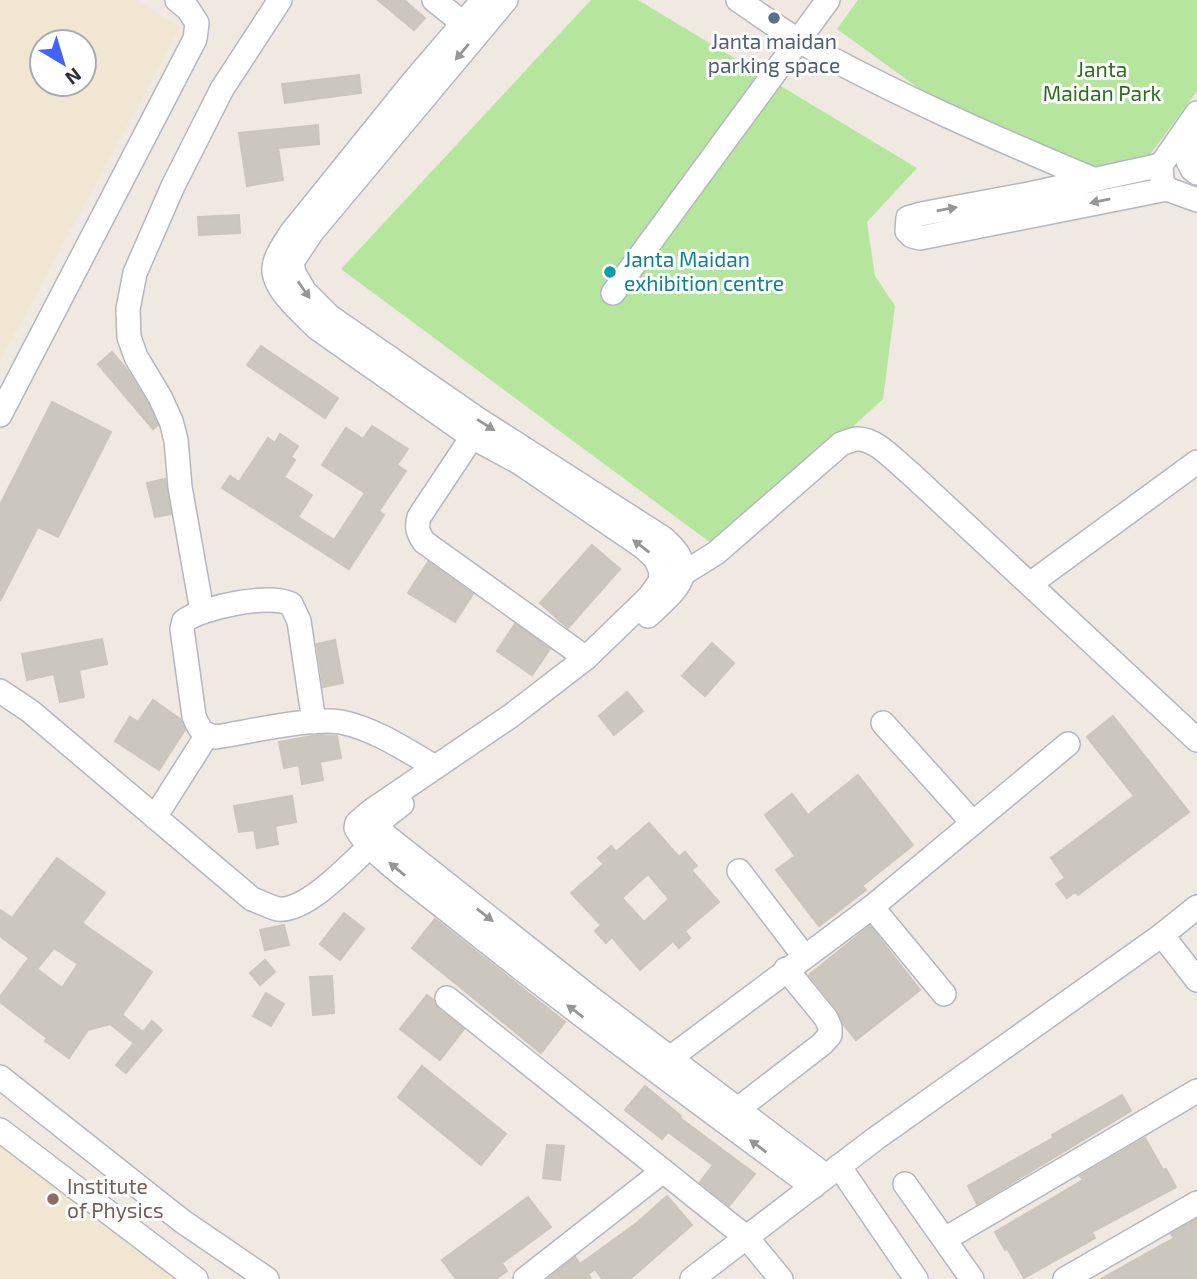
<svg xmlns="http://www.w3.org/2000/svg" width="1197" height="1279" font-family="'Exo 2',sans-serif">
	<style>
		.education { fill: #f0e6d1; fill-rule: evenodd }
		.green { fill: #b6e59e }
		.building { fill: #cbc7bf; stroke: #cbc5ba; stroke-width: 2; fill-rule: evenodd }
		.lines { fill: none; stroke-linecap: round; stroke-linejoin: round }
		.minor-casing { stroke: #b4b7c1; stroke-width: 26 }
		.minor { stroke: #fff; stroke-width: 23 }
		.oneway { fill: #969696 }
		.service-dot { fill: #5c6f8a; stroke: #fff; stroke-width: 2.5 }
		.culture-dot { fill: #0f9aa8; stroke: #fff; stroke-width: 2.5 }
		.education-dot { fill: #8d6e63; stroke: #fff; stroke-width: 2.5 }
		.labels { text-anchor: middle; stroke-width: 6; stroke-linejoin: round; paint-order: stroke }
		.service-label { font-size: 21px; fill: #4e5e75; stroke: #fff }
		.park-label { font-size: 21px; fill: #2c6e1b; stroke: #fff }
		.culture-label { font-size: 21px; fill: #0d838f; stroke: #fff; text-anchor: start }
		.education-label { font-size: 21px; fill: #785e54; stroke: #fff; text-anchor: start }
	</style>
	<rect width="100%" height="100%" fill="#efe9e1"/>
	<!-- education -->
	<g class="education">
		<path d="M0,0H136L180,27L0,361ZM84,42V84H42V42Z"/>
		<path d="M0,1118L211,1279H0Z"/>
	</g>
	<!-- green -->
	<g class="green">
		<path d="M591,0H638L917,168L867,222L875,276L895,306L883,399L719,549L341,269Z"/>
		<path d="M858,0H1197V91L1149,156L1101,169L946,108L837,29Z"/>
	</g>
	<!-- building -->
	<g class="building">
		<path d="M378,0H404L425,18L414,30Z"/>
		<path d="M359,75L361,93L285,103L282,84Z"/>
		<path d="M318,125L319,144L278,148L283,180L247,186L239,133Z"/>
		<path d="M239,215L240,233L199,235L198,217Z"/>
		<path d="M261,346L338,398L325,418L247,365Z"/>
		<path d="M112,352L128,371L148,404L158,425L153,429L98,364Z"/>
		<path d="M52,402L111,432L58,537L38,527L0,601V505Z"/>
		<path d="M372,426L408,449L397,465L406,471L379,511L384,515L349,569L222,488L230,476L239,482L268,438L275,443L280,434L298,446L291,457L295,460L284,477L312,495L298,517L334,540L365,493L322,465L346,428L363,439Z"/>
		<path d="M165,479L171,514L155,517L147,483Z"/>
		<path d="M592,545L620,569L568,628L540,603Z"/>
		<path d="M428,562L473,594L455,622L408,593Z"/>
		<path d="M515,624L550,649L532,675L497,651Z"/>
		<path d="M102,639L107,664L79,670L84,697L60,702L54,674L27,680L22,654Z"/>
		<path d="M335,640L343,683L323,687L317,644Z"/>
		<path d="M712,643L734,663L705,696L682,676Z"/>
		<path d="M627,692L643,711L614,735L599,716Z"/>
		<path d="M153,700L180,719L185,730L159,770L115,741L130,717L138,722Z"/>
		<path d="M1113,716L1189,812L1078,895L1075,892L1067,898L1056,884L1065,878L1051,858L1134,796L1087,737Z"/>
		<path d="M317,735L337,736L341,758L320,762L323,780L302,784L299,765L284,768L279,742Z"/>
		<path d="M858,775L913,845L862,886L866,890L819,926L776,870L795,856L765,815L792,794L808,815Z"/>
		<path d="M292,796L296,822L275,826L278,844L257,848L254,830L239,832L234,806Z"/>
		<path d="M649,823L679,857L685,852L697,866L691,870L719,902L685,931L690,938L679,948L673,941L640,970L612,937L606,943L595,931L601,925L571,893L604,864L598,858L611,846L616,852ZM648,874L669,899L644,922L622,898Z"/>
		<path d="M57,858L105,893L82,923L152,972L122,1015L143,1032L152,1021L162,1030L126,1073L116,1065L134,1043L110,1024L88,1030L69,1058L45,1041L47,1038L0,1002V997L29,958L0,936V910L12,918ZM54,948L78,964L62,988L37,969Z"/>
		<path d="M344,913L364,929L340,960L320,944Z"/>
		<path d="M435,919L565,1022L541,1053L412,948Z"/>
		<path d="M284,925L289,945L265,950L260,930Z"/>
		<path d="M870,926L920,990L856,1040L843,1024L837,1009L809,975Z"/>
		<path d="M265,960L275,972L260,985L250,973Z"/>
		<path d="M332,976L334,1013L313,1015L310,977Z"/>
		<path d="M266,993L284,1004L271,1026L253,1016Z"/>
		<path d="M427,995L434,1000L438,1009L464,1029L440,1060L400,1029Z"/>
		<path d="M422,1066L506,1134L481,1165L398,1097Z"/>
		<path d="M645,1086L681,1116L680,1118L755,1174L729,1206L700,1182L713,1165L668,1132L662,1139L625,1110Z"/>
		<path d="M1122,1095L1131,1111L977,1204L968,1186L1053,1138L1052,1135Z"/>
		<path d="M1145,1138L1163,1170L1166,1169L1176,1187L1092,1232L1095,1238L1024,1278L1007,1248L1005,1250L995,1232L1083,1180L1080,1176Z"/>
		<path d="M547,1145L564,1146L560,1180L543,1178Z"/>
		<path d="M667,1196L692,1225L630,1279H602L595,1269L588,1274L591,1279H548L575,1257L580,1264L638,1222Z"/>
		<path d="M528,1197L551,1227L502,1263L507,1271L496,1279H456L442,1260Z"/>
		<path d="M1197,1219V1279H1101L1174,1238L1171,1234Z"/>
	</g>
	<g class="lines">
		<defs>
			<g id="minor">
				<path d="M434,0L463,23"/>
				<path d="M483,0L412,83L291,233C285,243 274,257 274,269C273,289 304,315 317,328L472,437L520,463L643,547L655,558L661,571L660,582L649,597L586,658L512,715L371,811L357,823L356,828C368,852 424,891 447,910C566,1006 690,1096 813,1187"/>
				<path d="M506,0L312,232L292,262L294,273L305,292L329,316L476,418L663,538C702,571 677,589 648,616"/>
				<path d="M738,0C759,14 779,29 801,42C896,95 995,138 1095,180"/>
				<path d="M1197,113L1161,165L1162,181L1167,189L1197,200"/>
				<path d="M1197,143L1188,161L1192,169L1197,173"/>
				<path d="M1161,165L1029,194L921,214L908,218L907,231L912,236L920,238L1167,189"/>
				<path d="M613,293L828,0"/>
				<path d="M0,415L195,39L197,23L188,9L177,0"/>
				<path d="M472,437L419,517C416,528 418,533 424,542L586,658"/>
				<path d="M684,573L716,553L841,444C846,442 853,439 858,439C877,439 896,462 910,473L1197,740"/>
				<path d="M1030,584L1197,462"/>
				<path d="M202,611L180,487L176,440L171,421L160,397L136,357L129,337L128,309L135,273L173,186L222,89L280,0"/>
				<path d="M0,691L30,711L252,899C260,902 270,907 278,909C307,912 350,864 370,846"/>
				<path d="M314,722L299,621L291,604C270,593 203,607 184,621L182,629L194,716C199,729 202,734 216,737C248,732 311,717 341,722C375,729 406,750 435,767"/>
				<path d="M883,723L973,823"/>
				<path d="M402,804L384,818L380,826L385,835L587,995L826,1176"/>
				<path d="M155,817L207,735"/>
				<path d="M739,871L804,956"/>
				<path d="M872,907L944,994"/>
				<path d="M1162,935L1197,980"/>
				<path d="M447,998L747,1238L781,1279"/>
				<path d="M670,1058L872,907L1068,744"/>
				<path d="M0,1077L182,1221L267,1279"/>
				<path d="M738,1109L822,1044L830,1035V1027L826,1018L786,969"/>
				<path d="M0,1130L196,1279"/>
				<path d="M839,1166L916,1279"/>
				<path d="M905,1184L972,1279"/>
				<path d="M945,1239L1197,1091"/>
				<path d="M525,1279L663,1171"/>
				<path d="M692,1279L875,1139L1162,935L1197,907"/>
				<path d="M1065,1279L1197,1203"/>
			</g>
		</defs>
		<!-- minor casing -->
		<use href="#minor" class="minor-casing"/>
		<!-- minor -->
		<use href="#minor" class="minor"/>
	</g>
	<!-- one-way arrows -->
	<defs><path id="oneway-solid" d="M-6-.8H1V-3.2L6.5 0L1 3.2V.8H-6Z" transform="scale(1.75)"/></defs>
	<g class="oneway">
		<use href="#oneway-solid" transform="translate(462 52) rotate(130)"/>
		<use href="#oneway-solid" transform="translate(1100 201) rotate(169)"/>
		<use href="#oneway-solid" transform="translate(947 209) rotate(-10)"/>
		<use href="#oneway-solid" transform="translate(304 290) rotate(55)"/>
		<use href="#oneway-solid" transform="translate(486 425) rotate(32)"/>
		<use href="#oneway-solid" transform="translate(641 546) rotate(-143)"/>
		<use href="#oneway-solid" transform="translate(397 869) rotate(-141)"/>
		<use href="#oneway-solid" transform="translate(485 915) rotate(38)"/>
		<use href="#oneway-solid" transform="translate(575 1011) rotate(-143)"/>
		<use href="#oneway-solid" transform="translate(758 1146) rotate(-143)"/>
	</g>
	<!-- markers -->
	<circle class="service-dot" cx="774" cy="18" r="7"/>
	<circle class="culture-dot" cx="610" cy="272" r="7"/>
	<circle class="education-dot" cx="53" cy="1199" r="7"/>
	<g class="labels">
		<!-- service labels -->
		<g class="service-label">
			<text x="774" y="49">Janta maidan<tspan x="774" dy="24">parking space</tspan></text>
		</g>
		<!-- park labels -->
		<g class="park-label">
			<text x="1102" y="77">Janta<tspan x="1102" dy="24">Maidan Park</tspan></text>
		</g>
		<!-- culture labels -->
		<g class="culture-label">
			<text x="624" y="267">Janta Maidan<tspan x="624" dy="24">exhibition centre</tspan></text>
		</g>
		<!-- education labels -->
		<g class="education-label">
			<text x="67" y="1194">Institute<tspan x="67" dy="24">of Physics</tspan></text>
		</g>
	</g>
	<!-- north arrow -->
	<g transform="translate(63 63) rotate(142)"><circle r="33" fill="#ffffff" stroke="#ababab" stroke-width="2"/>
	<path d="M0-5L12 26L0 18L-12 26Z" fill="#4264fb"/>
	<text y="-10" font-size="19" font-weight="bold" text-anchor="middle" fill="#2e2e2e">N</text>
	</g>
</svg>
